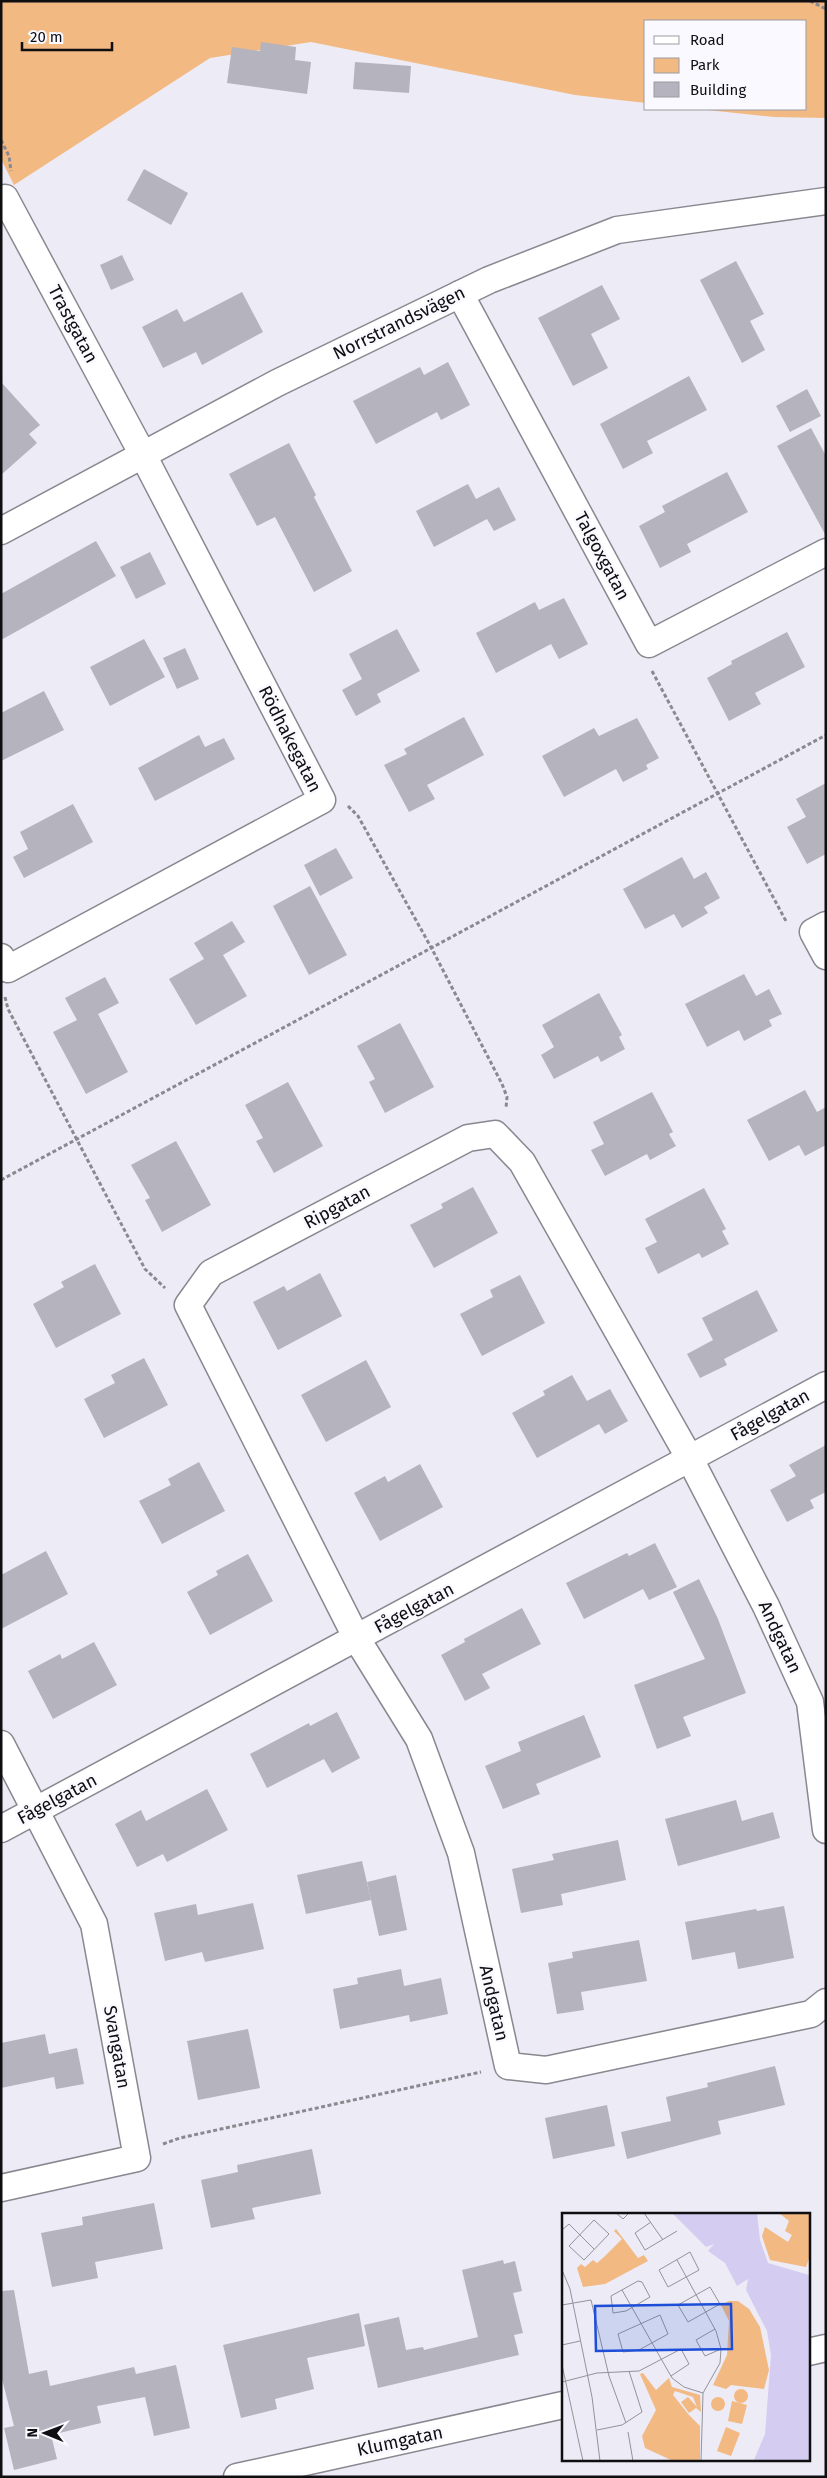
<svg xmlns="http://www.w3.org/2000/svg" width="827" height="2478" font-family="'Fira Sans',sans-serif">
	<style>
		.green { fill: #f2b982 }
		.building { fill: #b5b3bd }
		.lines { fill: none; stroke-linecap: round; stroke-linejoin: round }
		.minor-casing { stroke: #898790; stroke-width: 29 }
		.path { stroke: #8a898f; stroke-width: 3; stroke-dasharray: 4 2.5; stroke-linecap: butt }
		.minor { stroke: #fff; stroke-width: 26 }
		.labels { text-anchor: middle; stroke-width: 5; stroke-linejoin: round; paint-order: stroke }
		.street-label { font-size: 18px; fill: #0f0f12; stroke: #faf9ff }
		.inset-road { fill: none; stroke: #94939a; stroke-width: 1 }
		.view { fill: #1d4ed8; fill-opacity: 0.15; stroke: #1d4ed8; stroke-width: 2.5 }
		.inset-edge { fill: none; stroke: #0f0f12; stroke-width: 2.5 }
	</style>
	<rect width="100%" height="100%" fill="#edebf5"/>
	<!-- green -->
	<path class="green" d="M1,1H826V118L774,117L698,109H806V21H646V103L575,95L311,42L210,58L14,185L1,159Z"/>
	<!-- building -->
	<g class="building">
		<path d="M261,42L296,47L295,60L311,62L307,94L227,83L232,47L260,51Z"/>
		<path d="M355,62L411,66L409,93L353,89Z"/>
		<path d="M144,169L188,193L171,225L127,200Z"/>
		<path d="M122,255L134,280L111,290L100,265Z"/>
		<path d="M736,261L764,314L750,321L765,350L742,363L700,280Z"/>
		<path d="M602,285L620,319L591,334L608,368L573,386L538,318Z"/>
		<path d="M242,292L263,332L202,365L196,352L163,368L142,327L177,309L184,322Z"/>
		<path d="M448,362L470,405L441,420L437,412L376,444L353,401L420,367L424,375Z"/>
		<path d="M689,376L707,410L647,441L653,453L623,469L600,424Z"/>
		<path d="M1,382L40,425L29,434L37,443L1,475Z"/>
		<path d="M807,389L821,416L790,432L776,406Z"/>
		<path d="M811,428L826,456V536L777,446Z"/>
		<path d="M289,443L316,495L314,497L352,571L314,592L275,517L257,526L229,474Z"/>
		<path d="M727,472L748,512L687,544L691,552L660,568L639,526L665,512L662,506Z"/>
		<path d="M468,484L476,499L499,487L516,520L494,531L487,519L434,547L416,511Z"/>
		<path d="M96,541L116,576L1,640V594Z"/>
		<path d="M150,552L166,584L136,599L120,567Z"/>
		<path d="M564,598L588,644L559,659L551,644L496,673L476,633L535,602L539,610Z"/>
		<path d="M397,629L420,671L377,694L381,702L356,716L342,690L362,679L349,654Z"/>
		<path d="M787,632L805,667L755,693L761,704L729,721L707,678L732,664L731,661Z"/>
		<path d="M144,639L165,677L110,706L90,667Z"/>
		<path d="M185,648L199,679L177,689L163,658Z"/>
		<path d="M44,691L64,730L1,761V713Z"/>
		<path d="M464,717L484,755L427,785L435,799L409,812L384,765L407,754L404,749Z"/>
		<path d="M637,718L659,758L646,765L648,769L623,782L616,769L564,797L542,756L594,728L599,736Z"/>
		<path d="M199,735L205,747L224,738L235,759L155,801L138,768Z"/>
		<path d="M826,783V854L807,864L787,827L806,817L796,799Z"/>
		<path d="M73,804L93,842L24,878L13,857L28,849L20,832Z"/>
		<path d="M336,848L353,878L320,896L304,865Z"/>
		<path d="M682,857L694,879L706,872L720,898L704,907L708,913L682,928L674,914L645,929L623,889Z"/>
		<path d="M310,886L347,955L309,975L273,906Z"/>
		<path d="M232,921L245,942L223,955L247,996L196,1025L169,979L204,959L194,943Z"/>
		<path d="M744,974L756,996L769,989L782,1014L769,1020L772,1026L744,1041L739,1030L707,1047L685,1004Z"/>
		<path d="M105,977L119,1003L98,1014L128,1072L86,1094L53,1032L77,1020L65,998Z"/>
		<path d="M599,993L622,1035L619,1037L625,1049L601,1062L598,1056L554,1079L541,1055L554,1047L542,1025Z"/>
		<path d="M400,1023L434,1087L385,1113L369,1082L375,1079L357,1046Z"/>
		<path d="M288,1082L323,1146L274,1173L256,1141L263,1138L245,1105Z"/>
		<path d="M805,1090L817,1112L826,1107V1145L805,1156L799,1145L769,1161L747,1120Z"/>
		<path d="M652,1092L673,1132L669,1134L676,1146L650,1160L647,1154L605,1176L591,1150L604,1144L593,1122Z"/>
		<path d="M176,1141L211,1205L162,1232L145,1200L150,1198L131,1165Z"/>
		<path d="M473,1187L498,1233L434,1268L410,1225L443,1208L441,1204Z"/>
		<path d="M704,1188L726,1229L722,1231L729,1244L702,1258L699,1253L658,1274L645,1248L657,1242L645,1219Z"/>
		<path d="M95,1264L121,1314L56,1348L33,1304L64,1287L61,1282Z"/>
		<path d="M320,1273L342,1316L278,1350L253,1302L284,1286L287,1291Z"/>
		<path d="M520,1275L545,1323L482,1356L460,1314L493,1297L490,1290Z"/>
		<path d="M757,1290L778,1331L724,1359L727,1365L700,1378L687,1354L713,1340L702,1318Z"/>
		<path d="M144,1358L168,1405L104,1438L84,1399L115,1383L111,1375Z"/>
		<path d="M366,1360L391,1407L326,1442L301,1395Z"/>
		<path d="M572,1375L587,1401L610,1389L628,1421L605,1434L599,1424L537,1458L512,1413L545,1395L543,1391Z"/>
		<path d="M826,1445V1492L810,1500L814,1508L787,1522L770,1490L796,1476L789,1465Z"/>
		<path d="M199,1462L225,1511L162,1544L139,1501L171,1485L168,1479Z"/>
		<path d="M420,1464L443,1507L380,1541L354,1493L385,1476L388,1482Z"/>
		<path d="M655,1543L677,1587L649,1600L643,1589L584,1619L566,1583L627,1553L629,1556Z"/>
		<path d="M46,1551L68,1594L1,1629V1575Z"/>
		<path d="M248,1554L273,1601L210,1635L187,1592L218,1575L216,1571Z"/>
		<path d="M699,1579L718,1619L746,1693L683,1717L691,1736L657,1749L634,1685L705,1659L673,1592Z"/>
		<path d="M522,1608L541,1644L482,1674L490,1688L465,1701L441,1655L465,1642L464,1639Z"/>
		<path d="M94,1642L117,1685L53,1719L28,1671L60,1654L62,1659Z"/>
		<path d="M337,1712L360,1758L332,1773L324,1759L267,1788L250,1754L309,1723L310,1726Z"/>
		<path d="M584,1715L601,1757L536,1784L540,1794L503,1809L485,1766L521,1751L518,1742Z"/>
		<path d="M207,1789L228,1830L167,1862L163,1854L137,1867L115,1824L141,1810L146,1821Z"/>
		<path d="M736,1800L742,1821L773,1812L780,1838L678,1866L665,1819Z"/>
		<path d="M618,1840L626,1880L561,1894L563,1905L521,1913L512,1869L554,1860L552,1854Z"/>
		<path d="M362,1861L371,1900L306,1914L297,1875Z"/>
		<path d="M396,1875L407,1930L379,1936L367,1882Z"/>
		<path d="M253,1903L264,1949L205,1962L202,1952L165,1961L154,1913L196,1904L198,1915Z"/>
		<path d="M784,1906L794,1958L738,1969L735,1952L692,1960L685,1922L756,1909L757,1911Z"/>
		<path d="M639,1940L647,1981L581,1992L584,2010L557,2014L548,1963L573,1958L572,1952Z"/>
		<path d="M401,1969L404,1986L441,1978L448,2014L410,2022L409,2015L340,2029L333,1989L358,1984L357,1978Z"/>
		<path d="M248,2029L260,2088L198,2100L187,2041Z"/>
		<path d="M45,2034L49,2054L77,2048L84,2084L56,2089L54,2077L1,2088V2043Z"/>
		<path d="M775,2066L785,2105L718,2121L721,2134L627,2159L621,2132L671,2121L666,2097L708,2087L707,2083Z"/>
		<path d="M607,2105L615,2146L553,2159L545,2118Z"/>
		<path d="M312,2149L321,2194L252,2208L255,2219L211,2228L201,2180L238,2172L237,2165Z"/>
		<path d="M154,2203L163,2249L95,2262L98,2278L52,2287L41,2233L83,2225L82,2217Z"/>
		<path d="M503,2260L504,2264L515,2261L522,2291L513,2293L523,2333L514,2335L519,2355L378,2388L364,2325L399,2317L406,2350L423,2347L424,2350L478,2337L462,2270Z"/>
		<path d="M14,2290L29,2374L47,2370L50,2386L134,2367L136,2374L176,2365L190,2428L154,2436L145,2397L97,2406L101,2423L51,2435L57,2459L14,2470L4,2428L14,2426L1,2375V2291Z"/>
		<path d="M359,2313L365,2346L307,2358L314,2389L275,2399L277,2409L241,2418L223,2345Z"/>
	</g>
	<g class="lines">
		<defs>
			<g id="minor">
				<path d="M1,200L5,198L143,455L322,800L8,969L1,957"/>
				<path d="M460,294L649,644L826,552"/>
				<path d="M1,531L277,383L489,280L617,230L826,201"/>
				<path d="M826,925L813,932L826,956"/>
				<path d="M1,1744L94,1924L137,2158L1,2188"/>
				<path d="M1,1829L826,1385"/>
				<path d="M826,1830L810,1702L766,1606L690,1459L522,1162L495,1134L468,1138L211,1273L188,1305L357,1639L419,1739L461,1853L508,2066L546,2070L811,2014L826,2002"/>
				<path d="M808,2352L826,2348"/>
				<path d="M237,2477L563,2405"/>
			</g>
		</defs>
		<!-- minor casing -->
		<use href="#minor" class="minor-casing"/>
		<!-- path -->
		<g class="path">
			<path d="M810,1L826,9"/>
			<path d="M1,140L9,156L11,171"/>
			<path d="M652,671L787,923"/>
			<path d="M348,806L358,816L432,949L502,1084L507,1097L506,1108"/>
			<path d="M5,997L8,1009L145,1269L165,1288"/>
			<path d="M1,1180L826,735"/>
			<path d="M163,2144L180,2138L481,2072"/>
		</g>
		<!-- minor -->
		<use href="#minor" class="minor"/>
	</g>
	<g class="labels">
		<!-- street labels -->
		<g class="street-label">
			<text transform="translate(399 323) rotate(-26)" y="6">Norrstrandsvägen</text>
			<text transform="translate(73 324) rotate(62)" y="6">Trastgatan</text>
			<text transform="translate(602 556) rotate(62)" y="6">Talgoxgatan</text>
			<text transform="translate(290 739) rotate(63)" y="6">Rödhakegatan</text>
			<text transform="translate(337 1207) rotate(-28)" y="6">Ripgatan</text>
			<text transform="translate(770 1415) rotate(-29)" y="6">Fågelgatan</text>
			<text transform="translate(414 1608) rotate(-28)" y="6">Fågelgatan</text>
			<text transform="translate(780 1637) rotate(65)" y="6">Andgatan</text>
			<text transform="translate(57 1799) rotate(-28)" y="6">Fågelgatan</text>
			<text transform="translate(494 2003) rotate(77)" y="6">Andgatan</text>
			<text transform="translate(117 2047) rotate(80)" y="6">Svangatan</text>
			<text transform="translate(400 2441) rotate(-12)" y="6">Klumgatan</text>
		</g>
	</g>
	<!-- overview -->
	<g transform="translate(562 2213)">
		<rect width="248" height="248" fill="#edebf5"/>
		<path d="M217,0H247V46L244,54L208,47L200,23L203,14L226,29L230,22L223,18L227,8ZM54,16L76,45L82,42L86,48L43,71L21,74L15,55L19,51L23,54L31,47L35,50L42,44L60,26L52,18ZM167,88H176L187,96L198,114L207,157L202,176L169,172L164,176L151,172L165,142L167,108L159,92ZM81,160L94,177L107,165L110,174L138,182L139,199L134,195L127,200L119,189L126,184L135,194L131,184L113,178L111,182L127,202L138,213V247H109L83,235L80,223L94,197L78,161ZM172 183a7 7 0 1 1 14 0a7 7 0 1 1-14 0ZM149 191a7 7 0 1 1 14 0a7 7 0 1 1-14 0ZM170,188L185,192L180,211L166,208ZM164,214L178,220L169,243L155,238Z" fill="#f2b982"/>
		<path d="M110,0H195L198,27L206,50L247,62V247H192L203,221L209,142L205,118L184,77L186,66L175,73L163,50L146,38L152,31L144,34Z" fill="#d4cdf1"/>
		<path class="inset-road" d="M54,0L61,6L67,0M82,0L101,27M32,7L47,21L22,47L7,33ZM89,9L73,20L83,37L115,18M0,17L7,11L32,36M128,39L137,57L106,74L97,57ZM115,47L154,118L159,136L158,150L141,180L139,248M0,57L8,76L30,184L38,248M76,68L80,69L88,84L64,98L51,100L49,83ZM148,74L158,91L126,109L116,92ZM60,77L110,165L122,174L141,180M0,92L29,87L47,163L64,210M98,102L106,121L77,137L61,139L56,121ZM153,116L134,127L143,143L159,136M0,132L18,128M0,152L21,248M0,169L35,160L77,158L119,136L127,151L109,163M35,217L60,212L80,199L67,158M66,219L71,248"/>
		<path class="view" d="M169,91L170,136L34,138L33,93Z"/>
		<rect width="248" height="248" class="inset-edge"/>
	</g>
	<!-- border -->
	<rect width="827" height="2478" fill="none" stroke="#0f0f12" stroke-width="5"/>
	<!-- legend -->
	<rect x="644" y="20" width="162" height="90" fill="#faf9ff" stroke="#9c9ba0"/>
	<rect x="654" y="36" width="25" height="8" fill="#ffffff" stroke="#9c9ba0"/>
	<text x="690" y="45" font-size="15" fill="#0f0f12">Road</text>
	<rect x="654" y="58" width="25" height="15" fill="#f2b982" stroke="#9c9ba0"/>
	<text x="690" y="70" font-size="15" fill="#0f0f12">Park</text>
	<rect x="654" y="82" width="25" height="15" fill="#b5b3bd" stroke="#9c9ba0"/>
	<text x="690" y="95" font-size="15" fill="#0f0f12">Building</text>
	<!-- north arrow -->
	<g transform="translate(45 2433) rotate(271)" stroke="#faf9ff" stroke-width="4" paint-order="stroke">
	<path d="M0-4L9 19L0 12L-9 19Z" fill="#0f0f12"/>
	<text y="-8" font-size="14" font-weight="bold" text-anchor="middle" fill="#0f0f12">N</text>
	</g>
	<!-- scale -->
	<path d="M22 42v8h90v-8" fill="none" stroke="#0f0f12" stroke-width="2.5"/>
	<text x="30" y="42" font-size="15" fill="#0f0f12" stroke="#faf9ff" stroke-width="4" paint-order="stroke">20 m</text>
</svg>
